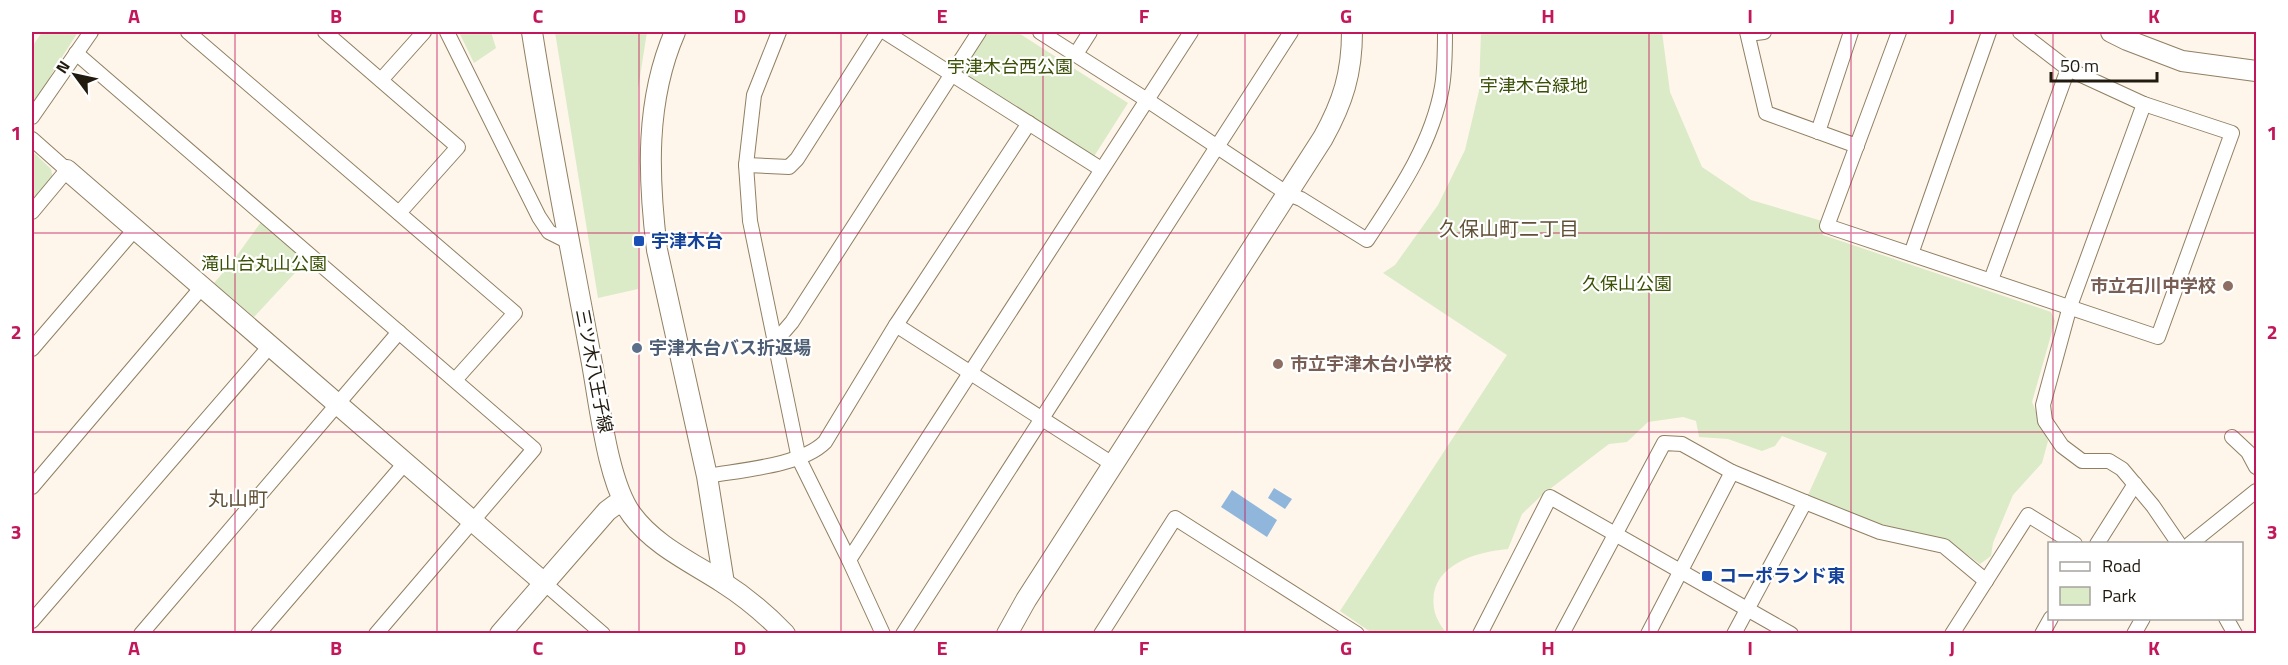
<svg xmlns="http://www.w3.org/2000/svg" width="2288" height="665" font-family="'Titillium Web','Noto Sans JP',sans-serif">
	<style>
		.green { fill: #dbeac7 }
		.water { fill: #90b6db }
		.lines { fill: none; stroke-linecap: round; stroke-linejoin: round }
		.street-casing { stroke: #917f63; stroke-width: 16 }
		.secondary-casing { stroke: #917f63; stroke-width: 22 }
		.street { stroke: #fff; stroke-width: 14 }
		.secondary { stroke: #fff; stroke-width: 20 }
		.grid { fill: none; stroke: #c2185b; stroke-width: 1.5; stroke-opacity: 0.55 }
		.transit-dot { fill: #1a4fb4; stroke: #fff; stroke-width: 2 }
		.education-dot { fill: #8d6e63; stroke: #fff; stroke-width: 2 }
		.service-dot { fill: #5c6f8a; stroke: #fff; stroke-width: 2 }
		.labels { text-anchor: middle; stroke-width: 4.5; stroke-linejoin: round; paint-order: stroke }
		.park-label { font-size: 18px; fill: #3a5005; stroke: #fff }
		.transit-label { font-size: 18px; font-weight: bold; fill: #164399; stroke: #fff; text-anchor: start }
		.education-label { font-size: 18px; font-weight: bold; fill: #785e54; stroke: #fff; text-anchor: end }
		.service-label { font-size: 18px; font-weight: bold; fill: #4e5e75; stroke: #fff; text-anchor: start }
		.street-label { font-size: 18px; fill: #211a0f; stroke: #fff }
		.neighbourhood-label { font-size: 20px; fill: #615136; stroke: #fff }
		.neatline { fill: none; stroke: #c2185b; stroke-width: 2 }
		.grid-label { font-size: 20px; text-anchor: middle; font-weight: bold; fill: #c2185b }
	</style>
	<rect width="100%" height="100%" fill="#fef6ea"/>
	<!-- green -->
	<g class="green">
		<path d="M42,32H78L55,68L32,110V47Z"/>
		<path d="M459,32H491L496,48L474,63Z"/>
		<path d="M555,32H647L638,89V289L598,298Z"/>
		<path d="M987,32H1017L1128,103L1093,158L959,74Z"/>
		<path d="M1481,32H1662L1670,92L1702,167L1751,200L1822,221L1823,235L2051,312L2055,321L2032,402L2048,441L2042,463L2013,495L1993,543L1991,556L1980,564L1947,540L1879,525L1808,495L1827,453L1782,436L1775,446L1762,451L1728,439L1699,437L1696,421L1683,417L1648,422L1627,442L1609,444L1542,495L1522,514L1508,549C1472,552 1424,568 1435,613C1437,620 1442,627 1446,633H1372L1340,611L1507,355L1383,273L1395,265L1438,205L1465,150L1479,91Z"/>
		<path d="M34,153L51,169L53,179L32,203V156Z"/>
		<path d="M261,222L306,261L254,317L214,283L233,261Z"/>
	</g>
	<!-- water -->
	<g class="water">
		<path d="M1274,488L1292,499L1285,509L1268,498Z"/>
		<path d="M1232,490L1277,520L1267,537L1221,507Z"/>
	</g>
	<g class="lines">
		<defs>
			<g id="street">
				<path d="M188,32L515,313L455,380"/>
				<path d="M325,32L458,147L399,213"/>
				<path d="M447,32L539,217L549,232L569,242"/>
				<path d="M779,32L754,95L746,165L750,221L799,459L849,560L883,634"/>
				<path d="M885,32L1101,169"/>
				<path d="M1040,32L1147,100L1288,194L1301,199L1367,240C1398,193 1432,144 1442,87C1445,69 1445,50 1445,32"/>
				<path d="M1747,32L1766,113L1857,146"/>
				<path d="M1899,32L1827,226L2158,337L2232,133L2144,104L2068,69L2020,32"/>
				<path d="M1748,34L1764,32"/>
				<path d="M76,53L534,449L376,634"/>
				<path d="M1076,54L1090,32"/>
				<path d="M381,80L424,32"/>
				<path d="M2144,104L2070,306L2043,405L2045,421L2062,446L2082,461H2109L2122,469L2153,506L2179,544"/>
				<path d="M32,117L91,32"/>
				<path d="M1818,132L1851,32"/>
				<path d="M32,139L67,170L32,212"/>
				<path d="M746,165L789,167L797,159L878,32"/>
				<path d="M1911,254L1989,32"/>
				<path d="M1991,280L2068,69"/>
				<path d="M896,325L1114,465"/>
				<path d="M774,343L792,322L979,32"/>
				<path d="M32,349L135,229"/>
				<path d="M2232,437L2248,452L2256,467"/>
				<path d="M707,476C740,470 801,466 825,442L896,325L1029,123"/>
				<path d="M32,487L202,287"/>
				<path d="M1805,502L1880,532L1944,546L1986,581"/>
				<path d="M2097,544L2135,484"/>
				<path d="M2190,544L2256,491"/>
				<path d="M849,560L1191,32"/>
				<path d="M543,582L603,634"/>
				<path d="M2226,618L2235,634"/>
				<path d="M32,621L270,346"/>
				<path d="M141,634L399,332"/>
				<path d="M258,634L405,463"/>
				<path d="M903,634L1291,32"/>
				<path d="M1101,634L1175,518L1357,634"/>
				<path d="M1480,634L1550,497L1791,634"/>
				<path d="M1562,634L1664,443L1682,444L1732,472L1805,502L1734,634"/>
				<path d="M1648,634L1732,472"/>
				<path d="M1952,634L2028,515L2075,544"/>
				<path d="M2042,634L2051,618"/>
				<path d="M2134,634L2143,618"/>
			</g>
			<g id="secondary">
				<path d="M532,32C549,141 571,249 591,358C599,399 607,482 632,515C654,545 691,562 722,582C744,596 766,614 785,634"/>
				<path d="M675,32C645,101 648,176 657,250L707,476L724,583"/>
				<path d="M2111,32L2127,40L2182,61L2256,71"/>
				<path d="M67,170L543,582"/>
				<path d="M500,634L607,511L615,505L624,504"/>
				<path d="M1007,634L1026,600L1323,138C1343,102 1352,73 1352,32"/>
			</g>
		</defs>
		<!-- street casing -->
		<use href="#street" class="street-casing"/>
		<!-- secondary casing -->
		<use href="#secondary" class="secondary-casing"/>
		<!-- street -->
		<use href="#street" class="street"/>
		<!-- secondary -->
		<use href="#secondary" class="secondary"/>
	</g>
	<!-- grid -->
	<path class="grid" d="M235,32V634M437,32V634M639,32V634M841,32V634M1043,32V634M1245,32V634M1447,32V634M1649,32V634M1851,32V634M2053,32V544M32,233H2256M32,432H2256M2053,618V634"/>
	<!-- markers -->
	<g class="transit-dot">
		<rect x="633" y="235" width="12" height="12" rx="3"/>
		<rect x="1701" y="570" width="12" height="12" rx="3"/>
	</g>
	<g class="education-dot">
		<circle cx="2228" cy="286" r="6"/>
		<circle cx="1278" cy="364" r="6"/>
	</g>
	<circle class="service-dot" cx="637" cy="348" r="6"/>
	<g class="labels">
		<!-- park labels -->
		<g class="park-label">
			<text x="1010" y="73">宇津木台西公園</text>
			<text x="1534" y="92">宇津木台緑地</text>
			<text x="264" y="270">滝山台丸山公園</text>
			<text x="1627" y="290">久保山公園</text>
		</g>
		<!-- transit labels -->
		<g class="transit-label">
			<text x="651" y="247">宇津木台</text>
			<text x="1719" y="582">コーポランド東</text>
		</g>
		<!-- education labels -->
		<g class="education-label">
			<text x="2216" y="292">市立石川中学校</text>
			<text x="1290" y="370" text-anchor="start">市立宇津木台小学校</text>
		</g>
		<!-- service labels -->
		<g class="service-label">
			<text x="649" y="354">宇津木台バス折返場</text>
		</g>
		<!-- street labels -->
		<g class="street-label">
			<text transform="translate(594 371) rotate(79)" y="6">三ツ木八王子線</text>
		</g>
		<!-- neighbourhood labels -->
		<g class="neighbourhood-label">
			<text x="1509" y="236">久保山町二丁目</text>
			<text x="238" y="506">丸山町</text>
		</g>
	</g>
	<!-- border -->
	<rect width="2288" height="665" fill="none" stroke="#ffffff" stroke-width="66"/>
	<!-- legend -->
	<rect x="2048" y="542" width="195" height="78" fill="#ffffff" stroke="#a6a39f" stroke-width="1.5"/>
	<rect x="2060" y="562" width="30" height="9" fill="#ffffff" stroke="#a6a39f" stroke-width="1.5"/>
	<text x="2102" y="572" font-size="18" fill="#211a0f">Road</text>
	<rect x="2060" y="587" width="30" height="18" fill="#dbeac7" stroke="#a6a39f" stroke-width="1.5"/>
	<text x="2102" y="602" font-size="18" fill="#211a0f">Park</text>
	<!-- north arrow -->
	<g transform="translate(75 75) rotate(303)" stroke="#ffffff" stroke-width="4.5" paint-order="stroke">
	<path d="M0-4.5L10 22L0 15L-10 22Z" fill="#211a0f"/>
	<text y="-9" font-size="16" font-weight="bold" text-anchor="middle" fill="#211a0f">N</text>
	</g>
	<!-- scale -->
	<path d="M2051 72v9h106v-9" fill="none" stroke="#211a0f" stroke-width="3"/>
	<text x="2060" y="72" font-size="18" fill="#211a0f" stroke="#ffffff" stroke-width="4.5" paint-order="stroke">50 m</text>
	<rect x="33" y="33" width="2222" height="599" class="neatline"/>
	<g class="grid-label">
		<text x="134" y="23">A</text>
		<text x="336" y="23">B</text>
		<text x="538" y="23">C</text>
		<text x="740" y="23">D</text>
		<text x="942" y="23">E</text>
		<text x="1144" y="23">F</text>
		<text x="1346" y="23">G</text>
		<text x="1548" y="23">H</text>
		<text x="1750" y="23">I</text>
		<text x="1952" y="23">J</text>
		<text x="2154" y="23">K</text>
		<text x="16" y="140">1</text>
		<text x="2272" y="140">1</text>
		<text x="16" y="339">2</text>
		<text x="2272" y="339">2</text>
		<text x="16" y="539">3</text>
		<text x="2272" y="539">3</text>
		<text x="134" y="655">A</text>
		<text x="336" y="655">B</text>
		<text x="538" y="655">C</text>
		<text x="740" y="655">D</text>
		<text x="942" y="655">E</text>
		<text x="1144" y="655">F</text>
		<text x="1346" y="655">G</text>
		<text x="1548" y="655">H</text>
		<text x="1750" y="655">I</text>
		<text x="1952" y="655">J</text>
		<text x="2154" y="655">K</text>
	</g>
</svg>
